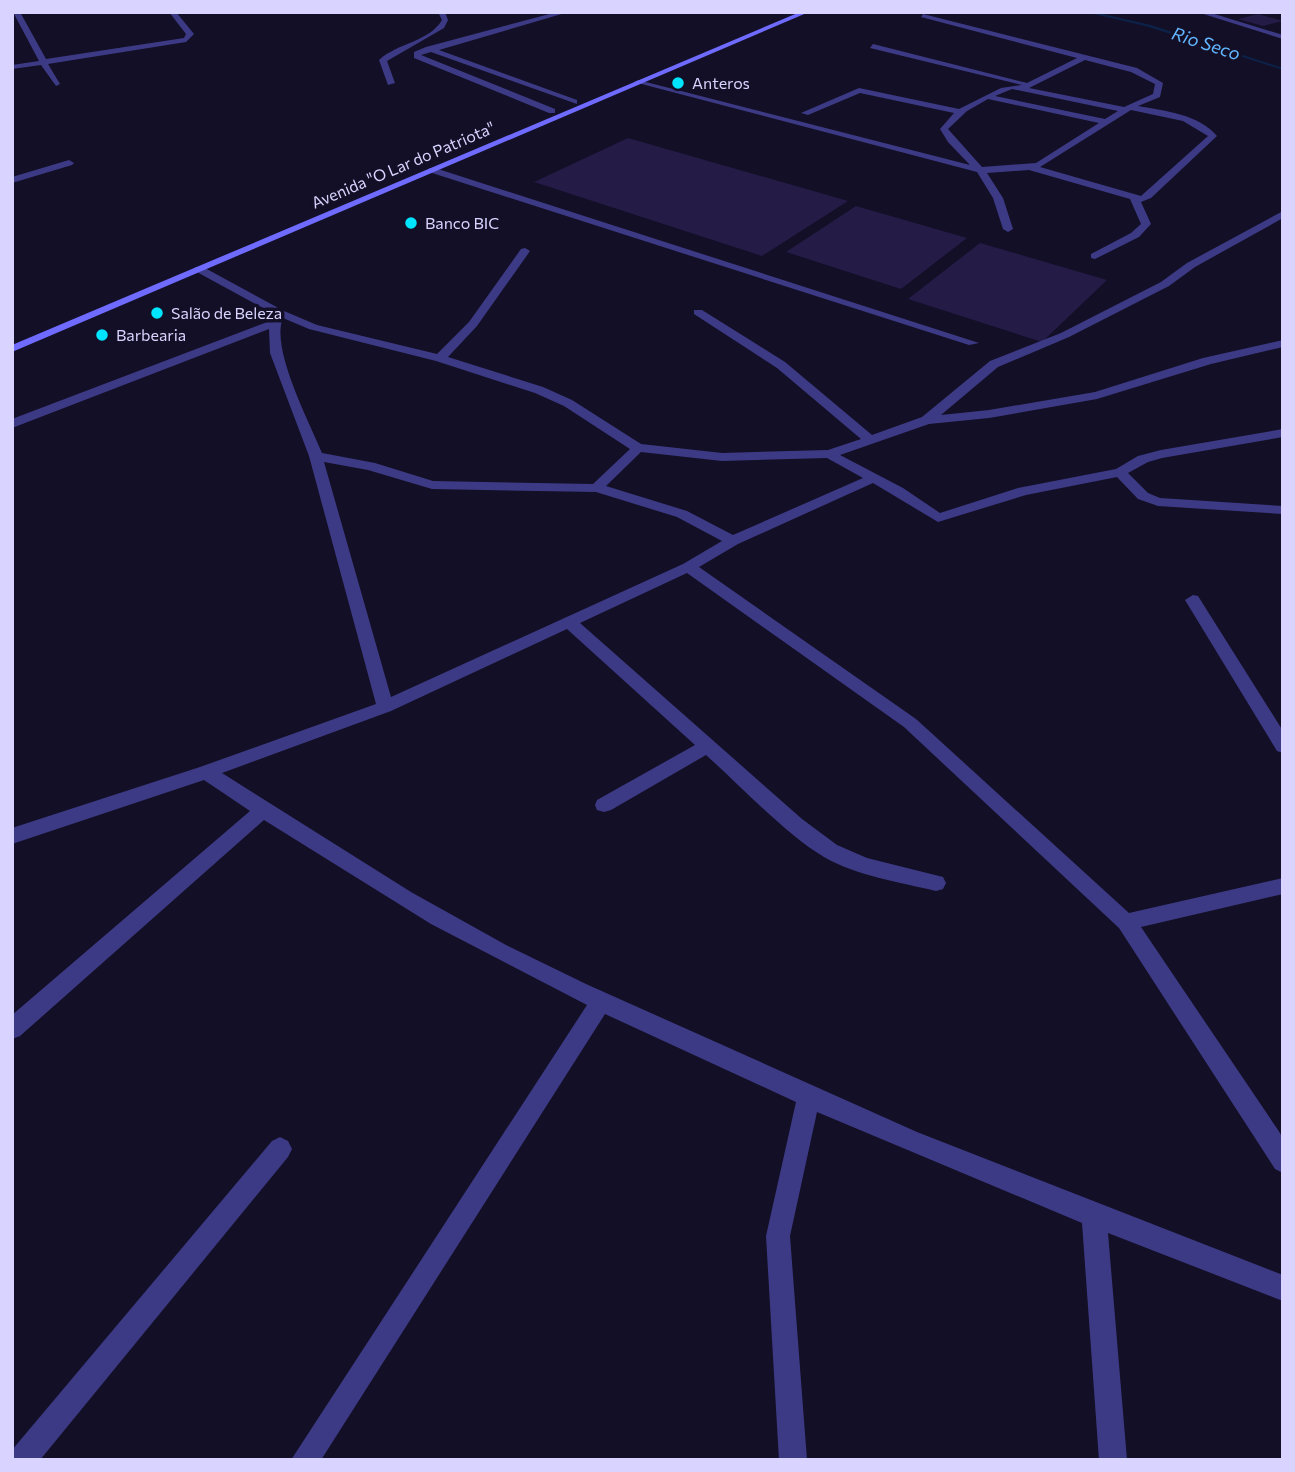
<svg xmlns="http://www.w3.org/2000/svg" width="1295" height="1472" font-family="Commissioner,sans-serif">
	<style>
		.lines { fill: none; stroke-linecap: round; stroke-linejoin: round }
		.stream { fill: #0c2248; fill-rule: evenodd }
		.building { fill: #241b47 }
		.lane { fill: #3d3a85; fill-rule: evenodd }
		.street { fill: #3d3a85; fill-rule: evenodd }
		.secondary { fill: #6f6bff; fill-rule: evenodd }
		.poi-dot { fill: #00e5ff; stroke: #130f26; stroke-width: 2.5 }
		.labels { text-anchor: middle; stroke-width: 7; stroke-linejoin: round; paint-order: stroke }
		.far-poi-label { font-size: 16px; fill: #d9d4ff; stroke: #130f26; text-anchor: start }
		.far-street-label { font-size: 16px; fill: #d9d4ff; stroke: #130f26 }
		.far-water-label { font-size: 18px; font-style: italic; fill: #62b6ff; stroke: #130f26 }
	</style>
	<rect width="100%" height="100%" fill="#130f26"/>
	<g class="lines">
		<!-- stream -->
		<path class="stream" d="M1086,12H1094L1151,25L1283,68V70L1149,27Z"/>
	</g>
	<!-- building -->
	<g class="building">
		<path d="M1258,14L1283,21L1263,26L1238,19Z"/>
		<path d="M628,138L848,201L762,256L534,182Z"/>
		<path d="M856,206L967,238L901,289L786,252Z"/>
		<path d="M980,243L1107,280L1042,342L908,299Z"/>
	</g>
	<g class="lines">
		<!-- lane -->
		<g class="lane">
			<path d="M438,12H445L448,20L444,28L387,61L395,83L388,85L379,60C397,43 429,42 442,20Z"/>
			<path d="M557,12L565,13L439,50L577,100V104L431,52L421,55L555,109V113H549L414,58V52L426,47Z"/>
			<path d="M923,14L1137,68L1163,83L1160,97L1138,106C1166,111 1198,114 1217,136L1151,198L1141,202L1151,224L1139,237L1095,259L1091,258V254L1131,233L1141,224L1130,199L1029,170L987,173L1003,198L1013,229L1008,232L1003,229L993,198L977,172L634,82L638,80L970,165L948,142L940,129L954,113L860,93L808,115L801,113L859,88L959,109L1001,88L1022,85L870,48L873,44L1027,83L1077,58L921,17ZM1085,60L1131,72L1155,84L1153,94L1124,107L1029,88ZM1012,89L1118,111L1105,119L995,96ZM988,99L1099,123L1036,163L982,167L948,129L967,111ZM1131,110L1183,121L1208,136L1141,196L1040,167Z"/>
			<path d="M69,160L74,163L72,165L12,183V177Z"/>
			<path d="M429,168H435L979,343L969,345L429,172Z"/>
		</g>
		<!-- street -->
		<g class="street">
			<path d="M13,12H20L46,59L184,38L186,34L169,12H176L194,34L186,42L48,64L60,84L56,86L41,65L12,69V65L39,61Z"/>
			<path d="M1197,12H1208L1283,35V39Z"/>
			<path d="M1283,211V218L1195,267L1169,286L1069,337L998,367L941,415L989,410L1095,392L1203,358L1283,340V347L1211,364L1097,399L989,418L929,424L840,455L903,488L940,513L1018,488L1116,469L1138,456L1161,450L1283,429V437L1162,458L1148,462L1128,473L1148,493L1160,498L1283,506V514L1158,506L1138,499L1117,477L1026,495L938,522L873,483L738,544L699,567L916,719L1129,913L1283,878V894L1141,927L1278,1130L1283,1138V1173L1275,1169L1119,928L904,727L687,573L580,623L802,819L837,845L867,858L943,877L946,883L943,889L936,891C899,882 857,876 824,857C786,835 740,785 706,755L611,810L604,812L597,810L595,805L597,800L695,745L567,629L391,711L222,773L411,892L506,945L586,984L917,1132L1283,1275V1301L1108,1233L1127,1460H1099L1082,1223L817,1112L790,1236L807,1460H779L766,1236L796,1102L605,1014L321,1460H291L587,1005L431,924L264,820L20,1036L12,1039V1015L250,811L204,780L12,844V828L200,767L376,704L309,456L270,353L269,329L12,428V419L270,321L274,314L195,271V267H203L284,311L317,325L437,354L469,322L521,249L525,248L530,251L477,326L448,357L543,387L572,400L641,444L722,453L828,450L861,439L777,368L694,314V310H702L785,362L872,435L922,417L990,361L1061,333L1161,282L1187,263ZM283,318L309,329L436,361L535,393L564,406L630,449L593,484L433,481L375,463L322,453C310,423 270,348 283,318ZM641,452L722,461L827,458L863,478L733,535L687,511L606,486ZM324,462L368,470L432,489L596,492L677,517L722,541L683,564L391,697Z"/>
			<path d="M1193,595L1198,596L1283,731V753L1277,751L1185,600Z"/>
			<path d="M280,1137L288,1141L292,1149L288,1157L40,1460H12V1450L272,1141Z"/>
		</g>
		<!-- secondary -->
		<path class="secondary" d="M800,12H809L12,352V345Z"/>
	</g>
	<!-- markers -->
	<g class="poi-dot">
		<circle cx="678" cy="83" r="7"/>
		<circle cx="411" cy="223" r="7"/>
		<circle cx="157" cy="313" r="7"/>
		<circle cx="102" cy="335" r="7"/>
	</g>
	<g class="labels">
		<!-- far-poi labels -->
		<g class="far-poi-label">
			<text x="692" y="89">Anteros</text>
			<text x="425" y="229">Banco BIC</text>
			<text x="171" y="319">Salão de Beleza</text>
			<text x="116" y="341">Barbearia</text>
		</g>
		<!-- far-street labels -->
		<g class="far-street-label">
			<text transform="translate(403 165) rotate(-23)" y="6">Avenida "O Lar do Patriota"</text>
		</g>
		<!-- far-water labels -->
		<g class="far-water-label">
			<text transform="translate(1206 44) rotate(18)" y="6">Rio Seco</text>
		</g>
	</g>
	<!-- border -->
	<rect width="1295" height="1472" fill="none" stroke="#d9d4ff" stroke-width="28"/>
</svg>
